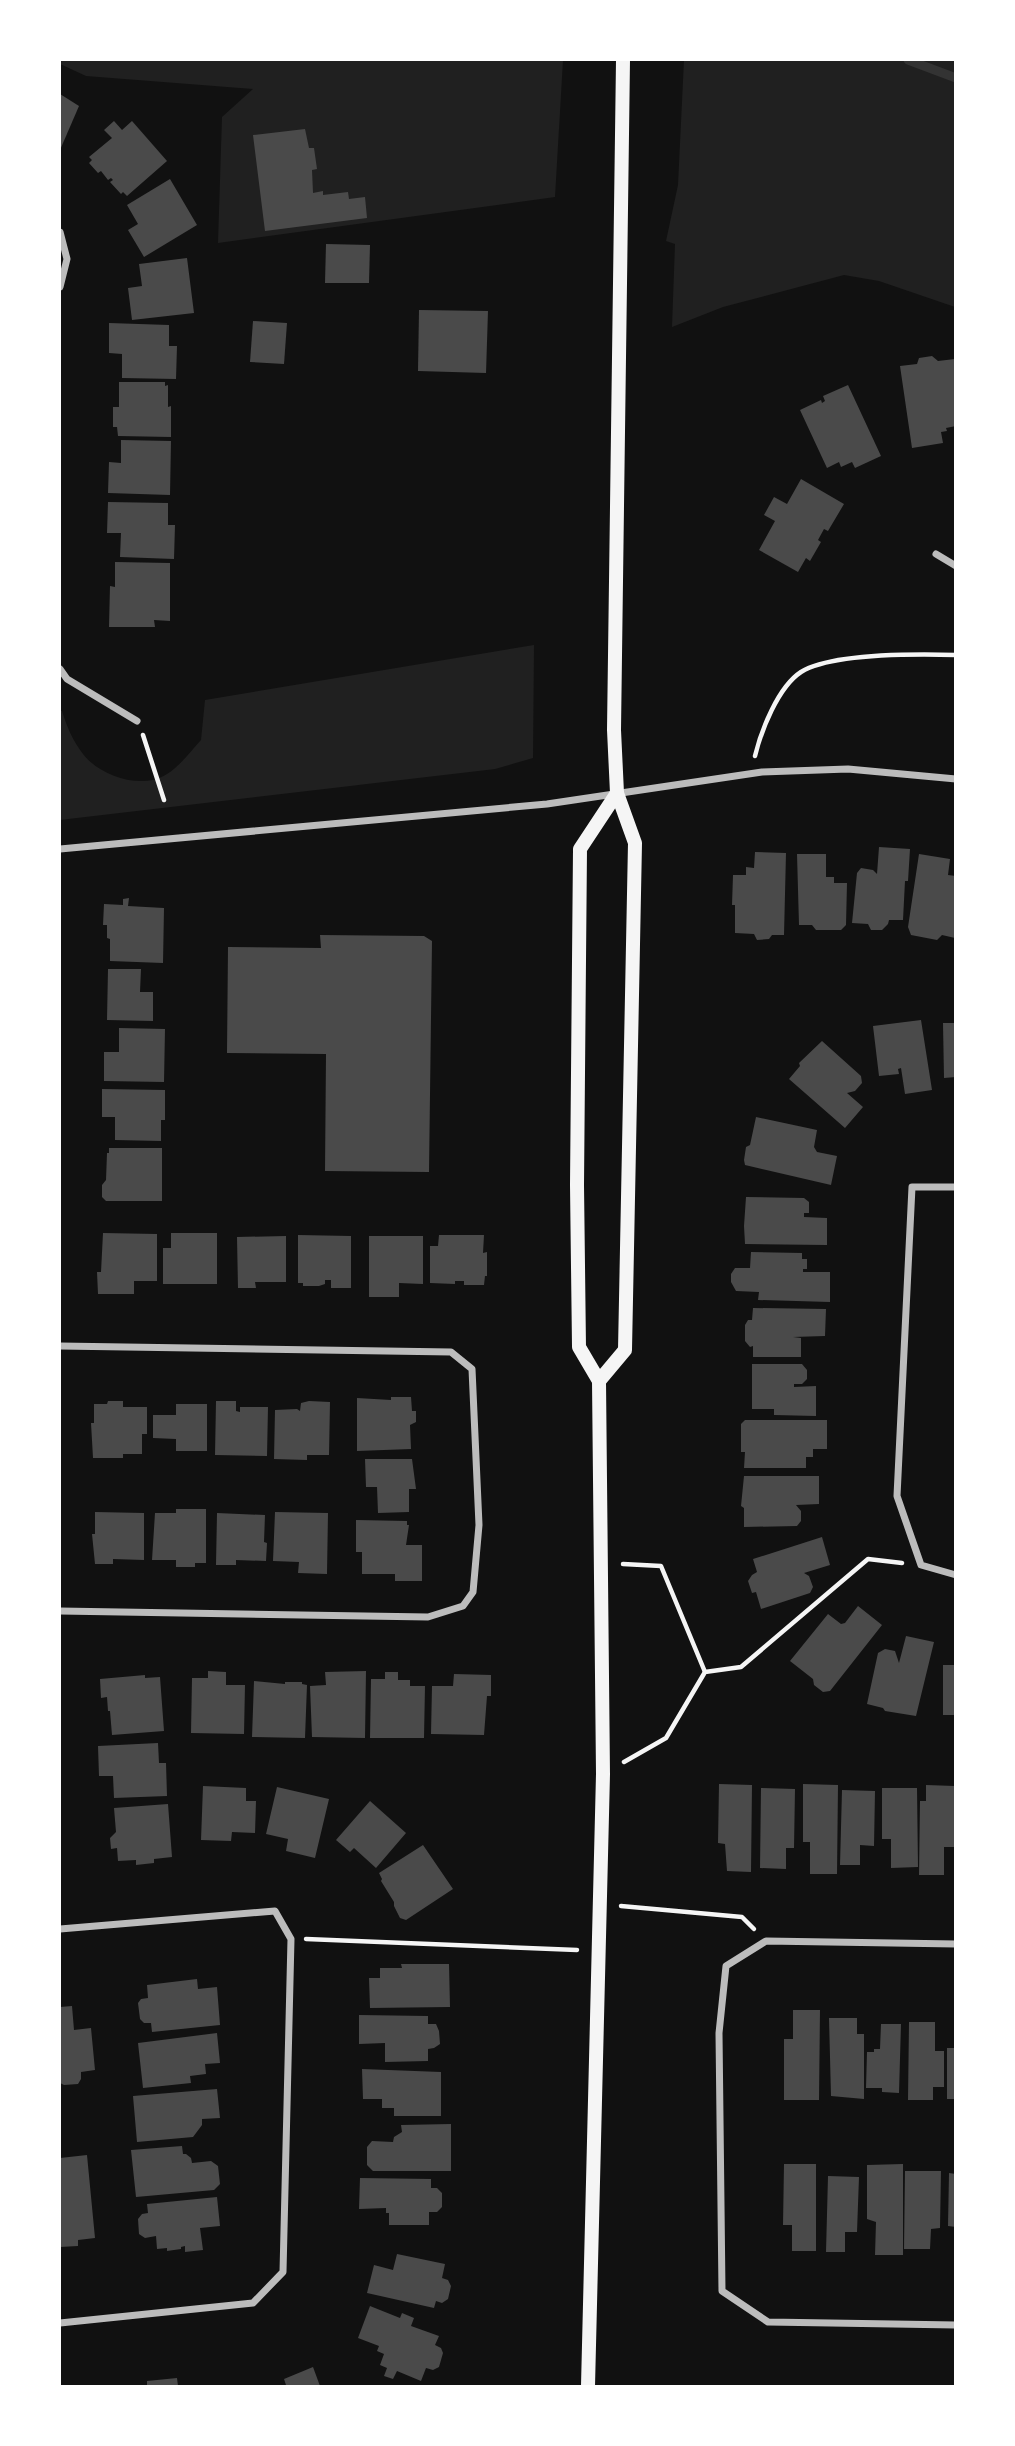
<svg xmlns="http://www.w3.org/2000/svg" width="1015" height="2446" font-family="Figtree,sans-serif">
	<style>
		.green { fill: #202020 }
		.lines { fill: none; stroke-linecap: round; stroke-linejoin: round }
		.stream { stroke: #333; stroke-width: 9 }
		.building { fill: #4a4a4a }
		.path { stroke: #f5f5f5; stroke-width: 4.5 }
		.minor { stroke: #bcbcbc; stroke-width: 7 }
		.secondary { stroke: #f5f5f5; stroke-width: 14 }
	</style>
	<rect width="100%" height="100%" fill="#111"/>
	<!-- green -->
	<g class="green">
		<path d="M60,60H563L555,197L218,243L222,117L253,89L86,76L60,64Z"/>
		<path d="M684,60H955V307L879,281L844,275L723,307L672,327L675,244L666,241L678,185Z"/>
		<path d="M534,645L533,758L495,769L60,820V711H62C67,727 73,741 83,754C101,777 142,790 167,774C180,766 190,752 201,740L205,700Z"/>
	</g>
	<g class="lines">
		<!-- stream -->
		<path class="stream" d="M908,60L956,78"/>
	</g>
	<!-- building -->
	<g class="building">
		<path d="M60,94L79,106L60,150Z"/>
		<path d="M114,121L122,130L132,121L167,161L127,196L123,192L121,194L110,182L113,180L111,178L108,180L101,171L98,173L89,163L92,160L89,157L112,138L104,130Z"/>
		<path d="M305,129L309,148H314L317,169L312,170L313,193L323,191V195L348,192L349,199L365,197L367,218L265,231L253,135Z"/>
		<path d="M170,179L197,225L144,257L128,230L138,224L127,205Z"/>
		<path d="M326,244L370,245L369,283H325Z"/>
		<path d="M187,258L194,313L132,320L128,288L142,286L139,264Z"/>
		<path d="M419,310L488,311L486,373L418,371Z"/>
		<path d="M253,321L287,323L284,364L250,362Z"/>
		<path d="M109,323L169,325V346H177L176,379L122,378V354L109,353Z"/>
		<path d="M932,356L938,361L955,359L956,426L946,428L947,431L941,432L943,443L912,448L900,366L917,364L919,358Z"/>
		<path d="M119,382H165V386L168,385V407L171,406V437L118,436L117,427H113V407H119Z"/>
		<path d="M848,385L881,456L855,468L852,462L841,467L839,462L827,468L800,410L821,400L822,403L825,401L823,396Z"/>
		<path d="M121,440L171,441L170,495L108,493L109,462L121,463Z"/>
		<path d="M801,479L844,504L828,531L824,529L818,540L821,542L810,561L806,558L798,572L759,550L775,521L764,515L774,497L787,504Z"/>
		<path d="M108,502L168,503V525H175L174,559L120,557L121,533H107Z"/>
		<path d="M115,562L170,563V621L154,620L155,627H109L110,586L115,587Z"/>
		<path d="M879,847L910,849L908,881H905L903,920H889L888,924L882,930H871L868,924L852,923L857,873L861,868L873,870L877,874Z"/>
		<path d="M755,852L786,853L784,935H772L769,939L757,940L754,934L735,933V905H732L733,875H746V867L754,868Z"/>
		<path d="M797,854H826V877H834V883H847L846,925L841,930H816L812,925H799Z"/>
		<path d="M919,854L950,859L948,875L956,876L955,938L942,935L937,940L911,935L908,927Z"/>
		<path d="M129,898L128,906L164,908L163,963L110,961V939L107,938V925H103L104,904L123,905V899Z"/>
		<path d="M320,935L424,936L432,941L429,1172L325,1171L326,1054L227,1053L228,947L321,948Z"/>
		<path d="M108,969H141L140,992H153V1021L107,1020Z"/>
		<path d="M921,1020L932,1090L905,1094L901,1068L898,1069L899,1074L879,1076L873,1026Z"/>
		<path d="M943,1023H956V1077L944,1078Z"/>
		<path d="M119,1028L165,1029L164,1082L104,1081V1052H119Z"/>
		<path d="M822,1041L861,1076L862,1083L855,1091L847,1093L863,1107L845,1128L789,1079L800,1066L799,1063Z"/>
		<path d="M102,1089L165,1090V1120H161V1141L115,1140V1117H102Z"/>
		<path d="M756,1117L817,1130L814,1147L817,1152L837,1156L831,1185L745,1165L744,1160L746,1147L750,1145Z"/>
		<path d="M109,1148H162V1201H106L102,1197V1185L106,1180L107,1153H109Z"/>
		<path d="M746,1197L804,1198L809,1202V1213H804V1217L827,1218V1245L745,1244L744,1226Z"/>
		<path d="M103,1233L157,1234V1281H134V1294H98L97,1272H101Z"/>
		<path d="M171,1233H217V1284H163V1248H171Z"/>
		<path d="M298,1235L351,1236V1288H331V1280H325V1284L319,1286H303V1283H298Z"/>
		<path d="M439,1235H484L483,1253L487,1252V1276H485L484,1285H464V1281H455V1284L430,1283V1246H438Z"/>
		<path d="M286,1236V1282H255L256,1288H238L237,1237Z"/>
		<path d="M369,1236H423V1284L399,1283V1297H369Z"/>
		<path d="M751,1252L802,1253V1259H807V1269H803V1272H830V1302L758,1300L759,1292L736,1291L731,1282V1274L735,1268H750Z"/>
		<path d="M753,1308L826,1309L825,1336L793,1337L801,1338V1357H753V1346L750,1347L745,1341V1325L748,1320H752Z"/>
		<path d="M752,1364H802L807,1370V1379L802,1384H794V1387L816,1386V1416L774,1415V1409H752Z"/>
		<path d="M391,1397H411L412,1411H416V1422L410,1425L411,1449L357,1451V1398L391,1400Z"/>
		<path d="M108,1401H123V1407H147V1434H142V1454H123V1458H93L91,1423H94V1404H107Z"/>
		<path d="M216,1401H236V1411L240,1412V1407H268L267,1456L215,1455Z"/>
		<path d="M309,1401L330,1402L329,1455H307V1460L274,1459L275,1410L297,1409L300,1411L301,1403Z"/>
		<path d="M176,1404H207V1451H176V1439L153,1438V1415H176Z"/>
		<path d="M745,1420H827V1449H813V1457H806V1468H744L745,1452H741V1424Z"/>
		<path d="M365,1459H412L416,1489H409V1512L378,1513L377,1487H366Z"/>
		<path d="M744,1476H819V1504L796,1505L801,1511V1521L797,1526L744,1527V1508L741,1506Z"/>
		<path d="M176,1509H206V1563H195V1567H176V1560H152L155,1513H176Z"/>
		<path d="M95,1512L144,1513V1560L113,1559V1564H95L92,1534H95Z"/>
		<path d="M275,1512L328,1513L327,1574L298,1573L299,1562L273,1561Z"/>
		<path d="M217,1513L265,1515L264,1542L267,1543L266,1561L236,1560V1565H216Z"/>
		<path d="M356,1520L407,1521V1525H409L406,1545H422V1581H395V1574H362V1552H356Z"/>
		<path d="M822,1537L830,1565L804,1573L809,1576L813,1587L810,1593L761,1609L756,1592L752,1593L748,1581L752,1575L757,1572L753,1559Z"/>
		<path d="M858,1606L882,1625L830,1691L823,1692L814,1685L813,1679L790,1661L828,1614L841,1624L845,1623Z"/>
		<path d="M906,1636L934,1642L916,1716L885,1711L883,1708L867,1704L878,1653L885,1649L895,1651L899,1663Z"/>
		<rect x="943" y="1665" width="13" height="50"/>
		<path d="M208,1671L226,1672V1685H245L244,1734L191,1733L192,1678H208Z"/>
		<path d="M366,1671L365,1738L312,1737L310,1686L326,1685L325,1672Z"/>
		<path d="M385,1672H398V1680H410V1686H425L424,1738H370L371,1679H385Z"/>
		<path d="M454,1674L491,1675V1696H487L484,1735L431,1734L432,1686H453Z"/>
		<path d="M145,1675V1678L160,1677L164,1731L112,1735L110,1711H108L107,1697L101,1698L100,1679Z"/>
		<path d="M254,1681L285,1684V1682H302V1684L307,1685L305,1738L252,1737Z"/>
		<path d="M158,1743L159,1763H166L167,1796L114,1798L113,1776H99L98,1746Z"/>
		<path d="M719,1784L752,1785L751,1872L727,1871L725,1844L718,1843Z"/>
		<path d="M803,1784L838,1785L837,1874H810V1842H803Z"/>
		<path d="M926,1785L955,1786L954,1847H944V1875H919L920,1801H926Z"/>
		<path d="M203,1786L246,1788V1801H256L255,1833L232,1832L231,1841L201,1840Z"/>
		<path d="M277,1787L329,1799L315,1858L286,1851L288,1839L266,1834Z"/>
		<path d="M761,1788L795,1789L794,1848H786V1869L760,1868Z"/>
		<path d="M882,1788H917L918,1867L891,1868V1839H882Z"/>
		<path d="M842,1790L875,1791L874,1846L860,1845V1865H840Z"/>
		<path d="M370,1801L406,1833L376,1868L354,1848L350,1852L336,1840Z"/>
		<path d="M168,1804L172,1857L154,1859V1863L136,1865V1860L118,1861L117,1848L111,1849L110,1838L116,1832L114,1808Z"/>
		<path d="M423,1845L453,1889L406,1920L400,1918L394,1906V1902L381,1881L382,1879L379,1873Z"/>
		<path d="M401,1964H449L450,2007L370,2008L369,1978H380V1968H402Z"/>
		<path d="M197,1979L198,1989L217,1987L220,2025L152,2032L151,2023H144L140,2019L138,2003L141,1999L148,1998L147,1985Z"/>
		<path d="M72,2006L74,2030L91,2028L95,2070L81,2072V2079L78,2084L64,2085L60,2083V2007Z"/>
		<path d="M793,2010H820L819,2100H784V2039H793Z"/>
		<path d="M359,2015L428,2016V2024H436L439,2031L440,2044L434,2048L428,2049V2061L385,2062V2043L359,2044Z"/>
		<path d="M829,2018H857V2034H864V2099L831,2096Z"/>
		<path d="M909,2022H935V2051H944V2087H933V2100H908Z"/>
		<path d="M881,2024H901L899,2093L882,2092V2088H866L867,2052H874V2049H880Z"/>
		<path d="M217,2033L220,2063L205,2064L206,2074L190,2076L191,2083L143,2088L138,2043Z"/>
		<rect x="947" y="2048" width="9" height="51"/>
		<path d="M362,2069L441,2072V2116H394V2108H382V2099H363Z"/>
		<path d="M217,2089L220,2118L202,2119V2125L193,2137L137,2142L133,2096Z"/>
		<path d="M451,2124V2171H373L367,2165V2147L372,2141L393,2142L394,2137L402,2132L401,2125Z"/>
		<path d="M182,2146L183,2154H186L191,2158L192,2163L211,2161L218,2166L220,2184L214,2190L136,2197L131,2150Z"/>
		<path d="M87,2155L95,2238L78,2240V2246L60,2247V2158Z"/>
		<path d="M784,2164H816V2251H792V2225H783Z"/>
		<path d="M903,2164V2255H875L876,2222L867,2219V2165Z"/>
		<path d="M905,2171H941L940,2228L931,2229L930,2249H904Z"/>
		<path d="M949,2173L956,2174V2227L948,2226Z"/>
		<path d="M828,2176L859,2177L857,2232H845V2252H826Z"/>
		<path d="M360,2178L431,2179V2188H437L442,2193V2207L437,2212H429V2225H389V2213H386V2208L359,2209Z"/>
		<path d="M217,2197L220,2226L200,2228L203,2250L185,2252V2246L181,2247V2249L167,2251V2248L157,2249L156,2236L145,2238L139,2234L138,2219L142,2214L148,2213L147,2204Z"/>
		<path d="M397,2254L445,2264L442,2278L448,2280L451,2286L448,2299L442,2303L436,2301L434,2308L367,2293L374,2265L393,2270Z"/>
		<path d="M370,2306L400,2318L402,2313L414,2318L411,2326L439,2336L435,2345L441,2348L443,2353L439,2367L433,2370L426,2368L421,2381L397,2371L393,2379L384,2376L387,2368L380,2365L384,2354L377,2351L379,2346L358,2338Z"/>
		<path d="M313,2367L320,2386H282L286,2385L284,2379Z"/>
		<path d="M177,2378L178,2386H147V2381Z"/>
	</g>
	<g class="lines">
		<!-- path -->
		<g class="path">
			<path d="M143,735L164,800"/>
			<path d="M755,756C761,731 778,687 801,672C832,653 918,654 956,655"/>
			<path d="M623,1564L661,1566L705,1672"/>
			<path d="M624,1762L666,1738L705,1672L741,1667L868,1559L902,1563"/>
			<path d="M621,1906L742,1917L754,1929"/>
			<path d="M306,1939L577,1950"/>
		</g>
		<!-- minor -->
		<g class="minor">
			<path d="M60,232L67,259L60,287"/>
			<path d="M936,554L956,566"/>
			<path d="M60,669L67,679L137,721"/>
			<path d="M60,849L547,804L762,772L848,769L956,779"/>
			<path d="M956,1187H912L897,1496L921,1565L956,1575"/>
			<path d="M60,1346L451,1352L472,1369L479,1525L473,1592L463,1606L428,1617L60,1611"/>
			<path d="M60,1929L275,1911L291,1939L283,2272L253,2303L60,2323"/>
			<path d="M956,1944L766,1941L726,1966L719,2033L722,2291L768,2322L956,2325"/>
		</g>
		<!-- secondary -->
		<g class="secondary">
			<path d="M599,1381L625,1350L635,843L617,793L614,730L623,60"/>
			<path d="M588,2386L603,1774L599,1381L579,1347L577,1185L580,849L617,793"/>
		</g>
	</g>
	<!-- border -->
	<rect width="1015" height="2446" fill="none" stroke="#ffffff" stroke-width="122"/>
</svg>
